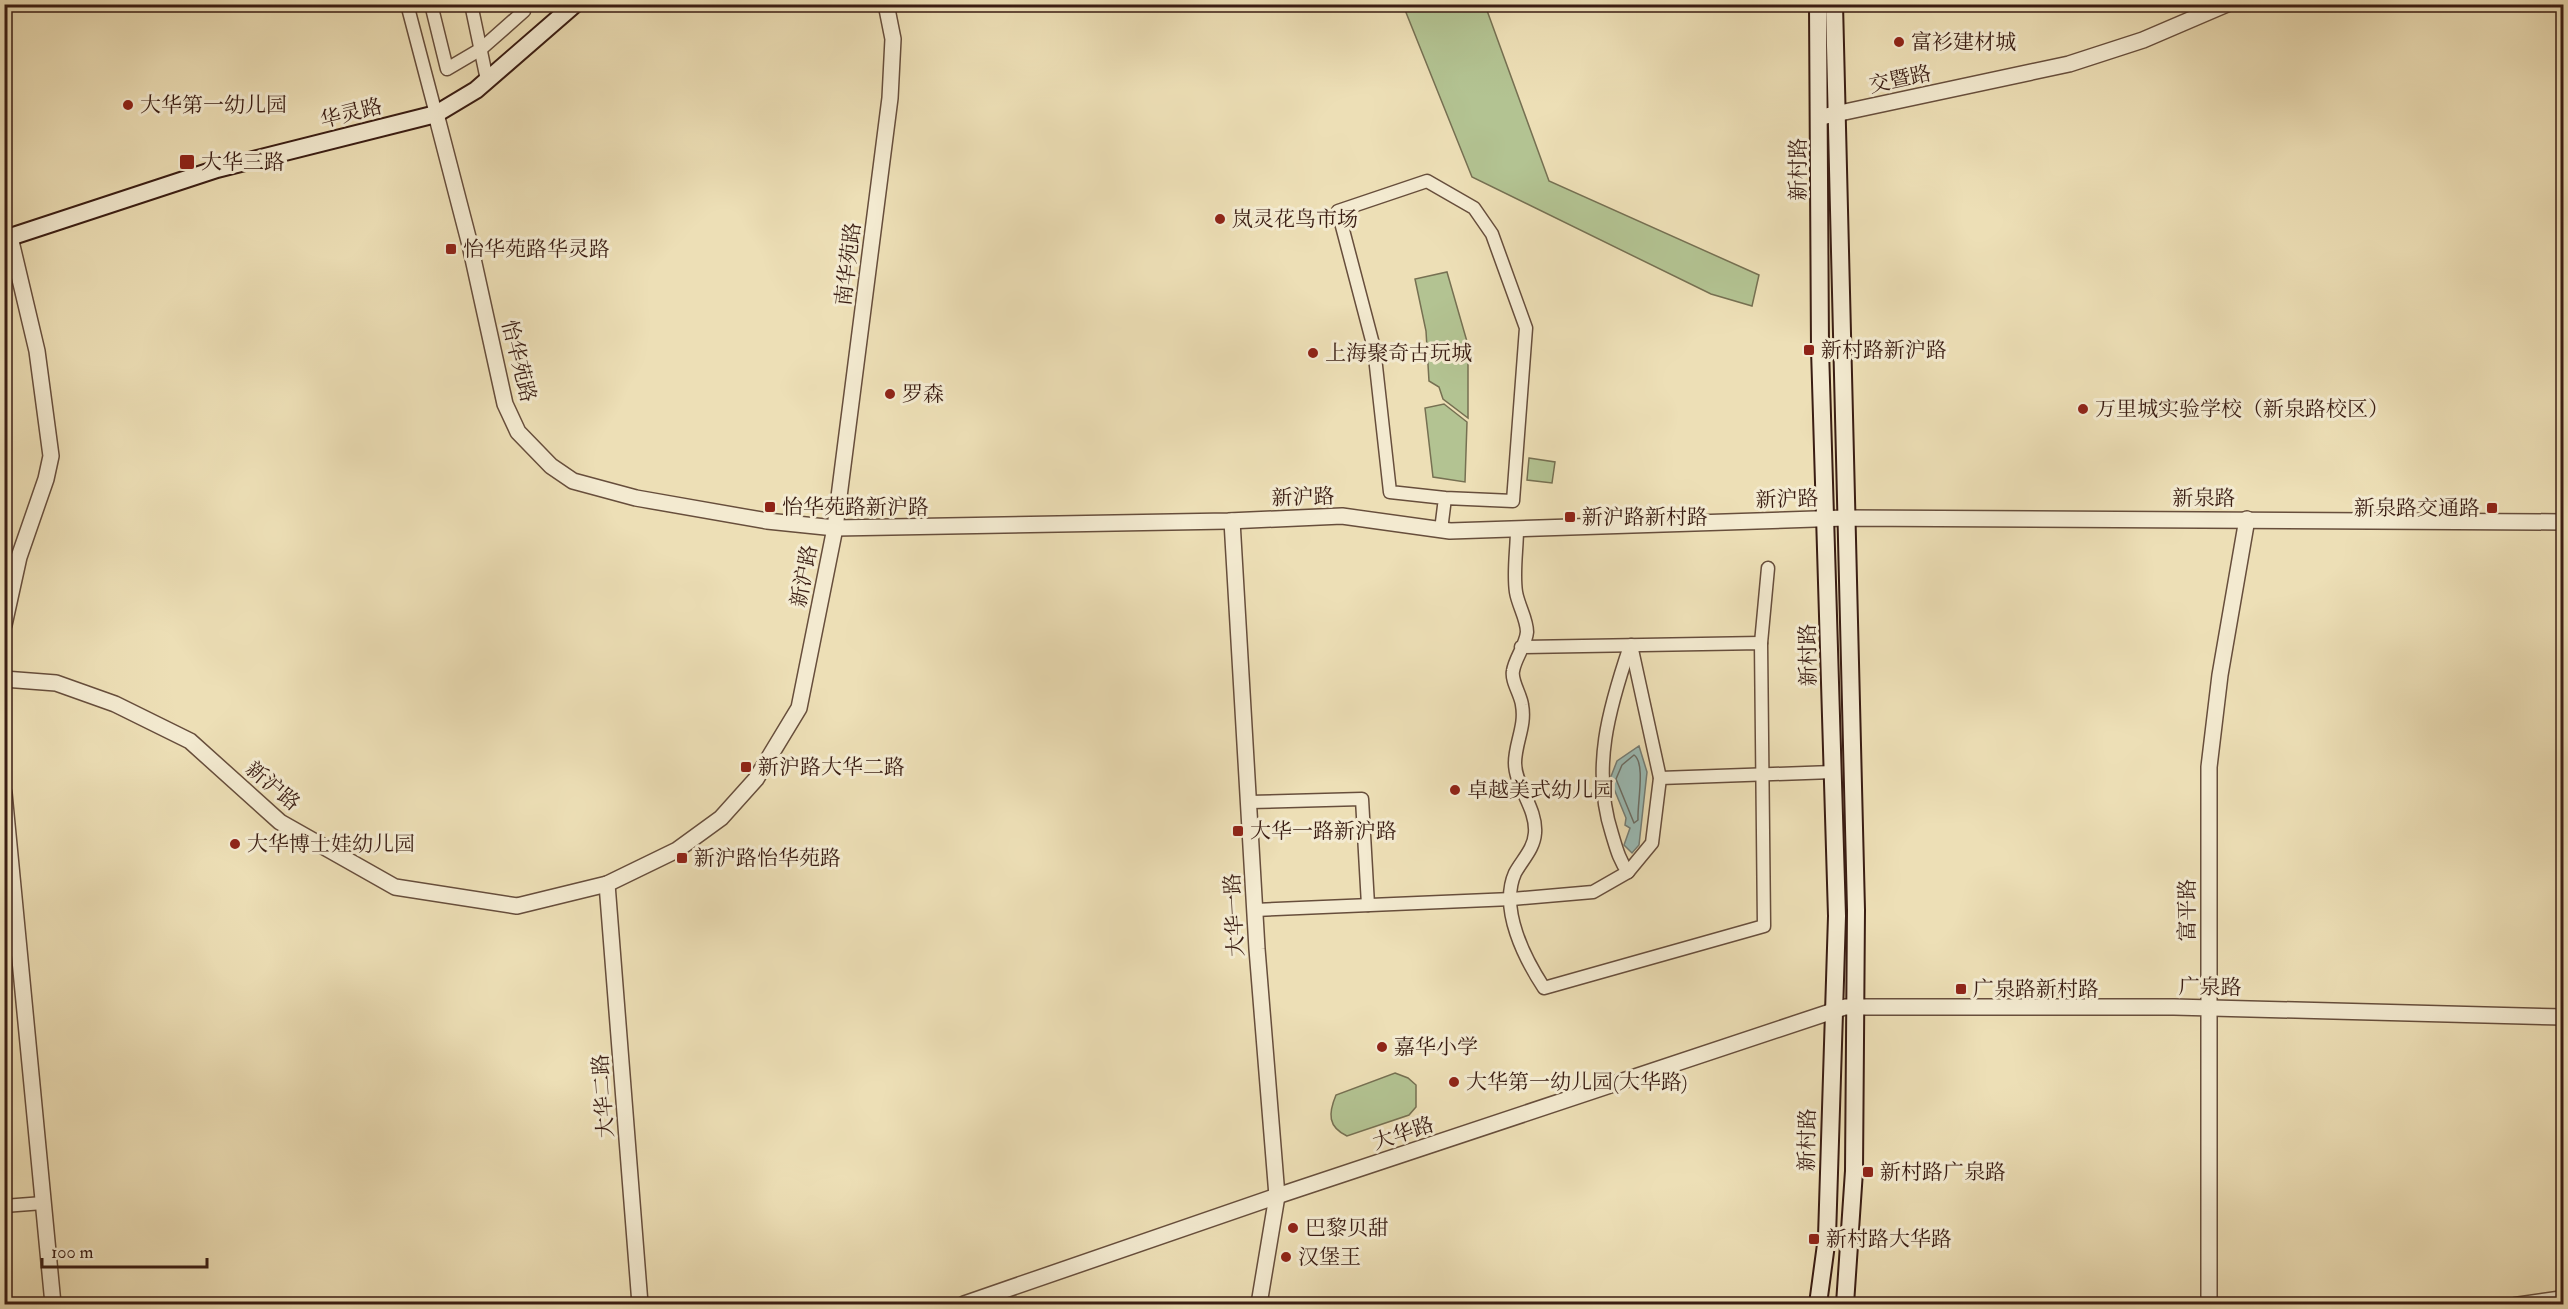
<svg xmlns="http://www.w3.org/2000/svg" width="2568" height="1309" font-family="'IM FELL Double Pica','Noto Serif SC',serif">
	<style>
		.green { fill: #b3c392; stroke: #767052; stroke-width: 1.5 }
		.water { fill: #9abbb5; stroke: #747c74; stroke-width: 1.5 }
		.lines { fill: none; stroke-linecap: round; stroke-linejoin: round }
		.shore { stroke: #6a6c64; stroke-width: 1.5 }
		.minor-casing { stroke: #674e3c; stroke-width: 15 }
		.tertiary-casing { stroke: #674e3c; stroke-width: 18 }
		.secondary-casing { stroke: #3a1d13; stroke-width: 20 }
		.minor { stroke: #f3ead0; stroke-width: 12 }
		.tertiary { stroke: #f3ead0; stroke-width: 15 }
		.secondary { stroke: #f3ead0; stroke-width: 16 }
		.poi-dot { fill: #8f2418; stroke: #f3ead0; stroke-width: 2 }
		.labels { text-anchor: middle; stroke-width: 6; stroke-linejoin: round; paint-order: stroke }
		.poi-label { font-size: 21px; fill: #3a1d13; stroke: #f3ead0; text-anchor: start }
		.street-label { font-size: 21px; fill: #3a1d13; stroke: #f3ead0 }
	</style>
	<rect width="100%" height="100%" fill="#eddfb6"/>
	<filter id="stains"><feTurbulence type="fractalNoise" baseFrequency=".00333" numOctaves="4"/><feColorMatrix values="0 0 0 0 .2 0 0 0 0 .09 0 0 0 0 .02 0 0 0 .5 -.17"/></filter>
	<radialGradient id="worn" r=".72"><stop offset=".6" stop-color="#630" stop-opacity="0"/><stop offset="1" stop-color="#630" stop-opacity=".3"/></radialGradient>
	<!-- green -->
	<g class="green">
		<path d="M1403,5H1485L1549,181L1759,275L1752,306L1711,294L1472,177Z"/>
		<path d="M1447,272L1468,345V418L1443,399L1439,387L1429,381L1426,331L1415,279Z"/>
		<path d="M1444,404L1467,422L1465,482L1433,477L1425,408Z"/>
		<path d="M1529,458L1555,462L1552,483L1527,480Z"/>
		<path d="M1395,1073L1408,1078L1416,1085V1107L1409,1115L1347,1136C1328,1127 1328,1114 1336,1095Z"/>
	</g>
	<!-- water -->
	<path class="water" d="M1639,746L1647,772L1639,845L1632,853L1624,845L1630,828L1625,825L1626,818L1610,779L1617,761Z"/>
	<g class="lines">
		<!-- shore -->
		<path class="shore" d="M1634,755C1646,763 1637,804 1638,820L1634,823L1616,779L1622,765Z"/>
		<defs>
			<g id="minor">
				<path d="M407,4L436,114"/>
				<path d="M431,4L447,69L481,49L524,11L523,4"/>
				<path d="M471,4L487,80"/>
				<path d="M1517,529C1517,549 1513,572 1516,592C1518,605 1527,619 1527,632C1526,645 1515,658 1513,671C1511,681 1521,695 1522,705C1526,726 1515,743 1515,763C1515,786 1537,808 1535,833C1534,849 1522,860 1515,873C1499,909 1525,959 1544,988L1764,926L1761,643L1521,647"/>
				<path d="M1441,530L1445,498L1513,501L1526,328L1492,234L1474,208L1427,181L1338,211L1374,348L1390,492L1445,498"/>
				<path d="M1761,643L1768,568"/>
				<path d="M1660,778L1833,772"/>
				<path d="M1249,802L1362,799L1368,905"/>
				<path d="M1628,872C1619,860 1616,847 1612,834C1591,769 1609,708 1630,646"/>
				<path d="M1255,910L1512,899L1593,892L1628,872L1652,843L1660,778L1631,645"/>
				<path d="M4,1206L43,1203"/>
				<path d="M2515,1304L2564,1297"/>
			</g>
			<g id="tertiary">
				<path d="M436,114L470,245L505,404L518,432L551,466L573,481L636,498L767,521L835,528L1228,521L1342,516L1450,531L1845,518L2564,522"/>
				<path d="M1826,116L2069,64L2143,40L2227,4"/>
				<path d="M1232,521L1257,949L1277,1196L1259,1304"/>
				<path d="M4,625L19,557L46,479L51,456L37,351L10,237"/>
				<path d="M4,679L56,683L115,704L190,741L280,822L395,887L517,906L607,884L677,850L721,818L756,779L799,708L835,528L890,98L893,39L886,4"/>
				<path d="M4,793L53,1304"/>
				<path d="M607,884L640,1304"/>
				<path d="M964,1304L1277,1196L1845,1007H2174L2564,1017"/>
				<path d="M2209,1304V767L2220,675L2247,519"/>
			</g>
			<g id="secondary">
				<path d="M1818,4L1820,349L1837,916L1827,1237L1818,1304"/>
				<path d="M1834,4L1856,910L1854,1171L1845,1304"/>
				<path d="M4,239L217,169L436,114L476,90L575,4"/>
			</g>
		</defs>
		<!-- minor casing -->
		<use href="#minor" class="minor-casing"/>
		<!-- tertiary casing -->
		<use href="#tertiary" class="tertiary-casing"/>
		<!-- secondary casing -->
		<use href="#secondary" class="secondary-casing"/>
		<!-- minor -->
		<use href="#minor" class="minor"/>
		<!-- tertiary -->
		<use href="#tertiary" class="tertiary"/>
		<!-- secondary -->
		<use href="#secondary" class="secondary"/>
	</g>
	<!-- markers -->
	<g class="poi-dot">
		<circle cx="1899" cy="42" r="6"/>
		<circle cx="128" cy="105" r="6"/>
		<rect x="179" y="154" width="16" height="16" rx="3"/>
		<circle cx="1220" cy="219" r="6"/>
		<rect x="445" y="243" width="12" height="12" rx="3"/>
		<rect x="1803" y="344" width="12" height="12" rx="3"/>
		<circle cx="1313" cy="353" r="6"/>
		<circle cx="890" cy="394" r="6"/>
		<circle cx="2083" cy="409" r="6"/>
		<rect x="764" y="501" width="12" height="12" rx="3"/>
		<rect x="2486" y="502" width="12" height="12" rx="3"/>
		<rect x="1564" y="511" width="12" height="12" rx="3"/>
		<rect x="740" y="761" width="12" height="12" rx="3"/>
		<circle cx="1455" cy="790" r="6"/>
		<rect x="1232" y="825" width="12" height="12" rx="3"/>
		<circle cx="235" cy="844" r="6"/>
		<rect x="676" y="852" width="12" height="12" rx="3"/>
		<rect x="1955" y="983" width="12" height="12" rx="3"/>
		<circle cx="1382" cy="1047" r="6"/>
		<circle cx="1454" cy="1082" r="6"/>
		<rect x="1862" y="1166" width="12" height="12" rx="3"/>
		<circle cx="1293" cy="1228" r="6"/>
		<rect x="1808" y="1233" width="12" height="12" rx="3"/>
		<circle cx="1286" cy="1257" r="6"/>
	</g>
	<g class="labels">
		<!-- poi labels -->
		<g class="poi-label">
			<text x="1911" y="49">富衫建材城</text>
			<text x="140" y="112">大华第一幼儿园</text>
			<text x="201" y="169">大华三路</text>
			<text x="1232" y="226">岚灵花鸟市场</text>
			<text x="463" y="256">怡华苑路华灵路</text>
			<text x="1821" y="357">新村路新沪路</text>
			<text x="1325" y="360">上海聚奇古玩城</text>
			<text x="902" y="401">罗森</text>
			<text x="2095" y="416">万里城实验学校（新泉路校区）</text>
			<text x="782" y="514">怡华苑路新沪路</text>
			<text x="2480" y="515" text-anchor="end">新泉路交通路</text>
			<text x="1582" y="524">新沪路新村路</text>
			<text x="758" y="774">新沪路大华二路</text>
			<text x="1467" y="797">卓越美式幼儿园</text>
			<text x="1250" y="838">大华一路新沪路</text>
			<text x="247" y="851">大华博士娃幼儿园</text>
			<text x="694" y="865">新沪路怡华苑路</text>
			<text x="1973" y="996">广泉路新村路</text>
			<text x="1394" y="1054">嘉华小学</text>
			<text x="1466" y="1089">大华第一幼儿园(大华路)</text>
			<text x="1880" y="1179">新村路广泉路</text>
			<text x="1305" y="1235">巴黎贝甜</text>
			<text x="1826" y="1246">新村路大华路</text>
			<text x="1298" y="1264">汉堡王</text>
		</g>
		<!-- street labels -->
		<g class="street-label">
			<text transform="translate(1900 79) rotate(-12)" y="7">交暨路</text>
			<text transform="translate(351 113) rotate(-14)" y="7">华灵路</text>
			<text transform="translate(1798 169) rotate(-90)" y="7">新村路</text>
			<text transform="translate(848 264) rotate(-83)" y="7">南华苑路</text>
			<text transform="translate(519 361) rotate(76)" y="7">怡华苑路</text>
			<text transform="translate(1303 497) rotate(-2)" y="7">新沪路</text>
			<text x="2204" y="505">新泉路</text>
			<text transform="translate(1787 499) rotate(-2)" y="7">新沪路</text>
			<text transform="translate(804 576) rotate(-79)" y="7">新沪路</text>
			<text transform="translate(1808 655) rotate(-91)" y="7">新村路</text>
			<text transform="translate(273 786) rotate(40)" y="7">新沪路</text>
			<text transform="translate(2187 910) rotate(-90)" y="7">富平路</text>
			<text transform="translate(1234 915) rotate(-93)" y="7">大华一路</text>
			<text transform="translate(2210 987) rotate(1)" y="7">广泉路</text>
			<text transform="translate(603 1096) rotate(-94)" y="7">大华二路</text>
			<text transform="translate(1403 1133) rotate(-18)" y="7">大华路</text>
			<text transform="translate(1807 1140) rotate(-89)" y="7">新村路</text>
		</g>
	</g>
	<!-- margin -->
	<rect width="2568" height="1309" fill="none" stroke="#eddfb6" stroke-width="24"/>
	<rect x="6" y="6" width="2556" height="1297" fill="none" stroke="#3a1d13" stroke-width="3"/>
	<rect x="12" y="12" width="2544" height="1285" fill="none" stroke="#3a1d13" stroke-width="1.5"/>
	<!-- scale -->
	<path d="M42 1258v9h165v-9" fill="none" stroke="#3a1d13" stroke-width="3"/>
	<text x="51" y="1258" font-size="18" fill="#3a1d13" stroke="#f3ead0" stroke-width="4.5" paint-order="stroke">100 m</text>
	<rect width="100%" height="100%" filter="url(#stains)"/>
	<rect width="100%" height="100%" fill="url(#worn)"/>
</svg>
